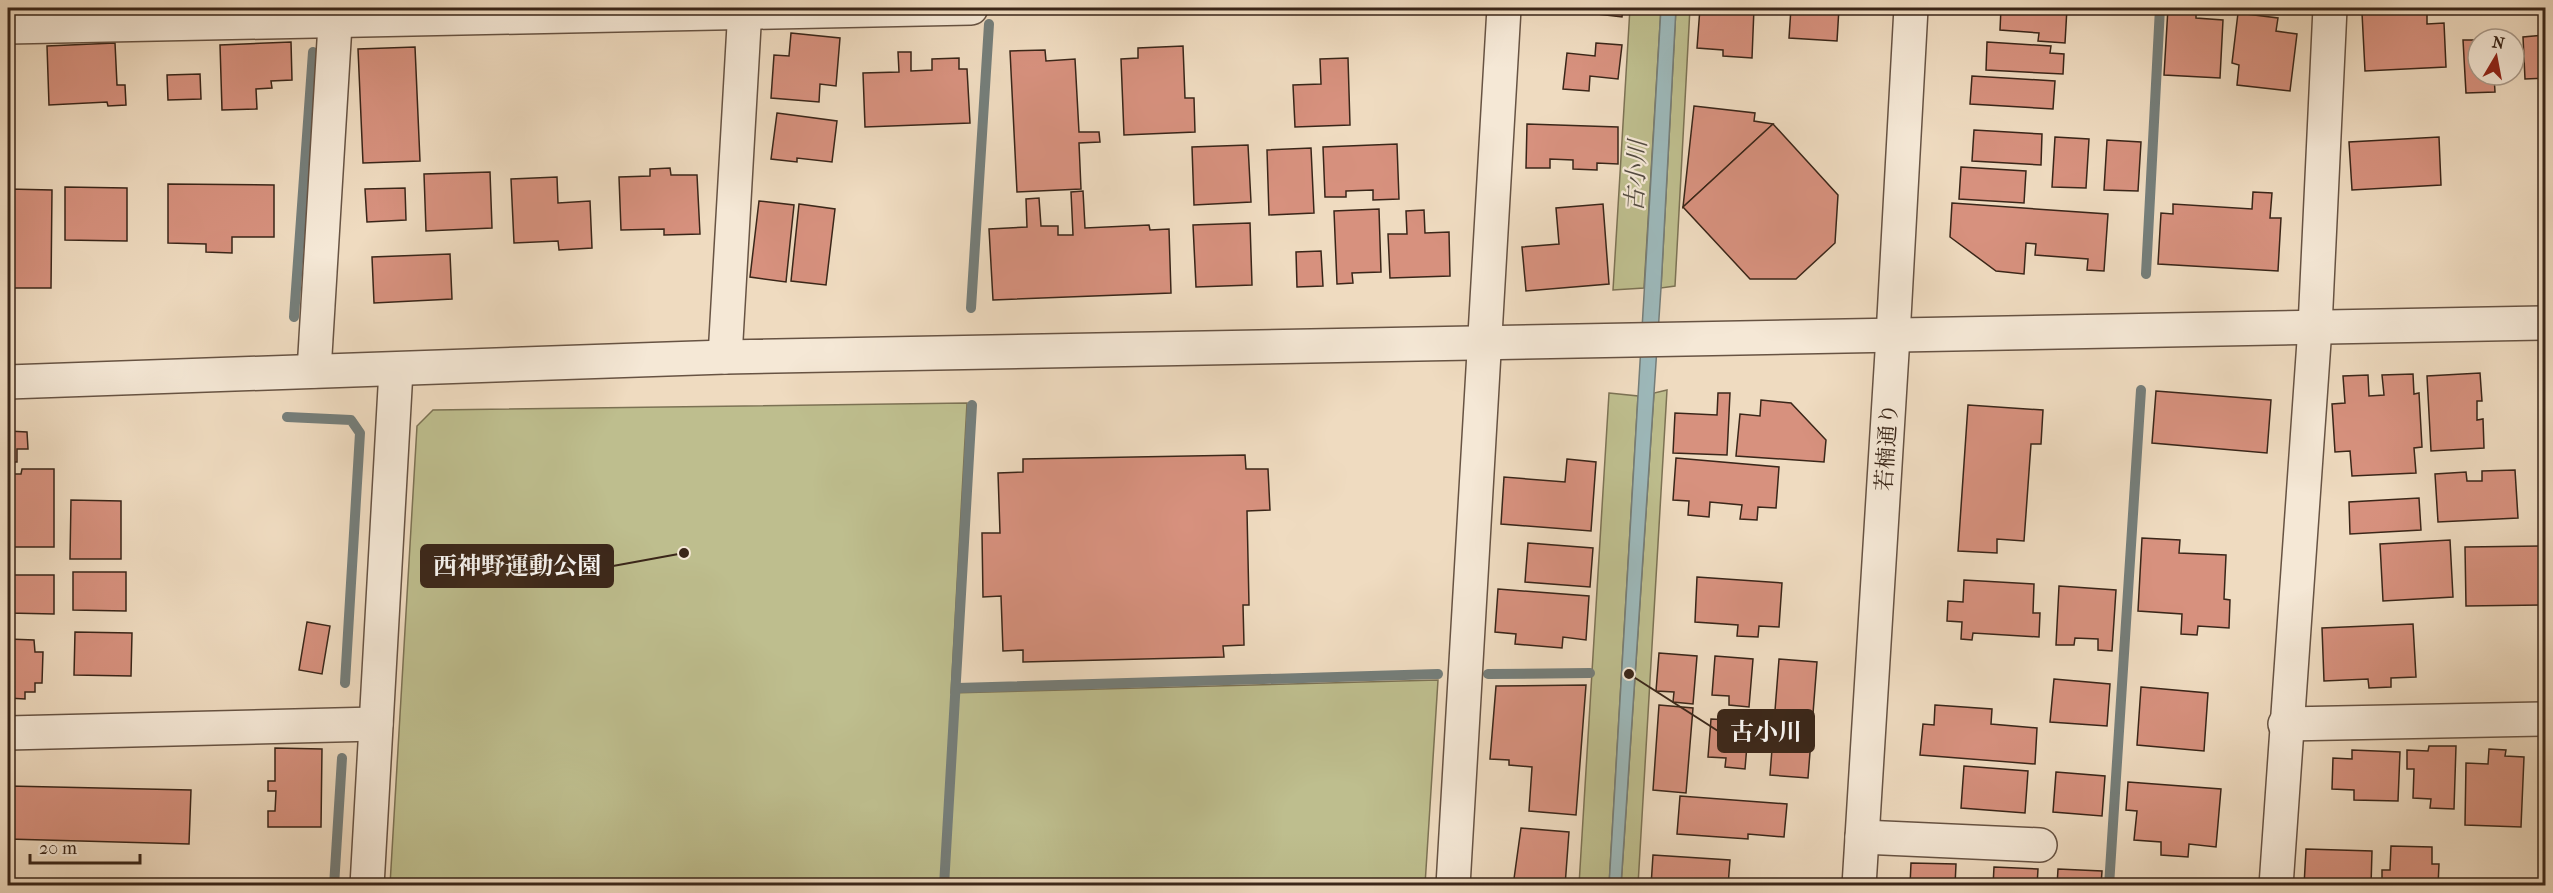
<svg xmlns="http://www.w3.org/2000/svg" width="2553" height="893" font-family="'IM FELL French Canon','Noto Serif JP',serif">
	<style>
		.green { fill: #bebe8e; stroke: #7c7254; stroke-width: 1.5 }
		.water { fill: #9db9bb; stroke: #757e7a; stroke-width: 1.5 }
		.lines { fill: none; stroke-linecap: round; stroke-linejoin: round }
		.stream { stroke: #757e7a; stroke-width: 10 }
		.building { fill: #d7917e; stroke: #3a2619; stroke-width: 1.5 }
		.minor-casing { stroke: #675343; stroke-width: 36 }
		.minor { stroke: #f5e8d6; stroke-width: 33 }
		.labels { text-anchor: middle; stroke-width: 4.5; stroke-linejoin: round; paint-order: stroke }
		.street-label { font-size: 22px; fill: #3a2619; stroke: #f5e8d6 }
		.water-label { font-size: 24px; font-style: italic; fill: #534b42; stroke: #f5e8d6 }
		.leader { fill: none; stroke: #3a2619; stroke-width: 2 }
		.callout-dot { fill: #3a2619; stroke: #f5e8d6; stroke-width: 2 }
		.callout { fill: #3a2619; stroke: #3a2619; stroke-width: 2 }
		.callout-label { font-size: 24px; text-anchor: middle; font-weight: bold; fill: #fff }
	</style>
	<rect width="100%" height="100%" fill="#efdbc0"/>
	<filter id="stains"><feTurbulence type="fractalNoise" baseFrequency=".00333" numOctaves="4"/><feColorMatrix values="0 0 0 0 .2 0 0 0 0 .09 0 0 0 0 .02 0 0 0 .5 -.17"/></filter>
	<radialGradient id="worn" r=".72"><stop offset=".6" stop-color="#630" stop-opacity="0"/><stop offset="1" stop-color="#630" stop-opacity=".3"/></radialGradient>
	<!-- green -->
	<g class="green">
		<path d="M1630,8H1661L1644,288L1613,290Z"/>
		<path d="M1676,8H1690L1675,286L1661,288Z"/>
		<path d="M1667,390L1638,885L1621,886L1654,393Z"/>
		<path d="M1609,393L1638,396L1609,885H1579Z"/>
		<path d="M967,403L951,693L1438,680L1425,885H390L417,426L433,410Z"/>
	</g>
	<!-- water -->
	<path class="water" d="M1661,8H1676L1661,288L1621,885L1609,886Z"/>
	<g class="lines">
		<!-- stream -->
		<g class="stream">
			<path d="M2146,274L2160,8"/>
			<path d="M971,308L989,24"/>
			<path d="M294,317L313,52"/>
			<path d="M287,417L351,420L360,433L345,683"/>
			<path d="M1488,674L1590,673"/>
			<path d="M957,688L1438,674"/>
			<path d="M334,886L342,758"/>
			<path d="M944,886L972,405"/>
			<path d="M2109,886L2141,390"/>
		</g>
	</g>
	<!-- building -->
	<g class="building">
		<path d="M1578,8H1623L1622,17L1589,13V9Z"/>
		<path d="M1700,8H1754L1752,58L1723,56V50L1697,48Z"/>
		<path d="M1791,8H1839L1837,41L1789,38Z"/>
		<path d="M2001,8H2067L2065,43L2038,41L2039,33L2000,30Z"/>
		<path d="M2168,8H2196V18L2223,20L2220,78L2164,75Z"/>
		<path d="M2427,10V24L2444,23L2446,67L2365,71L2362,13Z"/>
		<path d="M2238,13L2278,18L2276,31L2297,34L2290,91L2237,85L2239,65L2232,63Z"/>
		<path d="M791,33L840,38L836,86L820,84L819,102L771,98L774,55L789,56Z"/>
		<path d="M2546,35V78L2525,79L2523,37Z"/>
		<path d="M2463,40H2478V75H2494L2495,92L2466,93Z"/>
		<path d="M291,42L292,80L271,81L272,88L256,89L257,109L222,110L220,45Z"/>
		<path d="M1987,42L2051,46L2050,53L2064,54L2063,74L1986,70Z"/>
		<path d="M115,43L117,85H125L126,105L108,106L107,102L49,105L47,46Z"/>
		<path d="M1596,43L1622,45L1618,79L1590,76L1589,91L1563,89L1567,53L1595,56Z"/>
		<path d="M1183,46L1185,98H1194L1195,132L1124,135L1121,59L1138,58V48Z"/>
		<path d="M415,47L420,161L363,163L358,49Z"/>
		<path d="M1045,50L1046,61L1075,59L1079,132H1099L1100,142L1079,143L1081,189L1017,192L1010,51Z"/>
		<path d="M898,52H911V71L932,70V59L959,58V69H967L970,123L865,127L863,73L899,72Z"/>
		<path d="M1348,58L1350,125L1295,127L1293,85L1321,84L1320,59Z"/>
		<path d="M200,74L201,99L168,100L167,75Z"/>
		<path d="M1972,76L2055,81L2053,109L1970,104Z"/>
		<path d="M1694,106L1755,113L1754,121L1773,124L1683,207Z"/>
		<path d="M777,113L837,121L832,162L797,158V162L771,159Z"/>
		<path d="M1527,124L1618,127V164L1597,163V170L1573,169V160L1550,159V168H1526Z"/>
		<path d="M1773,124L1838,195L1835,243L1796,279H1750L1683,207Z"/>
		<path d="M1974,130L2042,134L2041,165L1972,161Z"/>
		<path d="M2055,137L2089,139L2086,188L2052,187Z"/>
		<path d="M2439,137L2441,185L2352,190L2349,142Z"/>
		<path d="M2107,140L2141,142L2138,191L2104,190Z"/>
		<path d="M1397,144L1399,199L1373,200V190L1346,191V197H1325L1323,147Z"/>
		<path d="M1248,145L1251,202L1194,205L1192,147Z"/>
		<path d="M1311,148L1314,213L1269,215L1267,150Z"/>
		<path d="M1961,167L2026,171L2024,203L1959,199Z"/>
		<path d="M670,168L671,175H697L700,234L664,235V229L621,230L619,177L650,176V169Z"/>
		<path d="M490,172L492,228L426,231L424,174Z"/>
		<path d="M557,177L558,203L590,201L592,248L559,250L558,241L514,243L511,179Z"/>
		<path d="M168,184L274,185V237H232V253L206,252V244L168,243Z"/>
		<path d="M65,187L127,188V241L65,240Z"/>
		<path d="M405,188L406,220L367,222L365,189Z"/>
		<path d="M8,189L52,190L51,288H8Z"/>
		<path d="M1083,191L1085,228L1149,225L1150,230L1169,229L1171,293L993,300L989,229L1027,227L1026,199L1039,198L1041,226H1058V235H1073L1071,192Z"/>
		<path d="M2253,192L2272,193L2270,218H2281L2278,271L2158,264L2161,213L2173,214V204L2252,209Z"/>
		<path d="M759,201L794,205L786,282L750,277Z"/>
		<path d="M1952,203L2108,214L2104,271L2087,270L2088,259L2035,255L2036,244L2026,243L2024,274L1996,271L1950,237Z"/>
		<path d="M799,204L835,209L826,285L791,281Z"/>
		<path d="M1603,204L1609,284L1526,291L1522,247L1559,244L1556,208Z"/>
		<path d="M1379,209L1381,272L1352,273L1353,283L1337,284L1334,211Z"/>
		<path d="M1424,210L1425,233L1449,232L1450,276L1390,278L1388,234H1407L1406,211Z"/>
		<path d="M1250,223L1252,285L1196,287L1193,225Z"/>
		<path d="M1321,251L1323,286L1297,287L1296,252Z"/>
		<path d="M450,254L452,299L374,303L372,257Z"/>
		<path d="M2480,373L2482,401H2477V420L2483,419L2484,448L2431,451L2427,376Z"/>
		<path d="M2413,374L2414,394L2419,393L2422,447L2414,448L2416,473L2352,476L2350,451L2335,452L2332,404L2345,403L2343,376L2368,375L2369,396L2384,395L2382,375Z"/>
		<path d="M2156,391L2271,400L2267,453L2152,443Z"/>
		<path d="M1718,393H1730L1727,455L1673,453L1675,413L1717,415Z"/>
		<path d="M1761,400L1791,403L1826,440L1824,462L1736,456L1740,414L1760,416Z"/>
		<path d="M1968,405L2043,410L2041,444H2031L2024,541L1997,539V553L1958,551Z"/>
		<path d="M8,431L27,432L28,449H17V462H8Z"/>
		<path d="M1245,455L1246,469H1268L1270,510L1247,511L1249,605H1243L1244,645L1223,646L1224,657L1023,662V650L1003,651L1001,596L983,597L982,533H1000L998,473L1023,472V459Z"/>
		<path d="M1676,458L1779,467L1776,508L1758,507L1757,520L1740,519L1742,505L1710,502L1709,517L1688,515L1689,501L1673,500Z"/>
		<path d="M1567,459L1596,462L1591,531L1501,524L1504,477L1565,482Z"/>
		<path d="M22,469H54V547H8V474H21Z"/>
		<path d="M2515,470L2518,518L2438,522L2435,474L2466,472L2467,481H2482V471Z"/>
		<path d="M2419,498L2421,530L2350,534L2349,502Z"/>
		<path d="M71,500L121,501V559H70Z"/>
		<path d="M2142,538L2180,540L2179,553L2226,555L2224,599L2230,600L2229,628L2198,626L2197,635L2181,634L2182,614L2138,611Z"/>
		<path d="M2450,540L2453,597L2383,601L2380,544Z"/>
		<path d="M1528,543L1593,548L1590,587L1525,582Z"/>
		<path d="M2546,546V605L2466,606L2465,547Z"/>
		<path d="M73,572H126V611L73,610Z"/>
		<path d="M8,575H54V614L8,613Z"/>
		<path d="M1697,577L1782,583L1779,627L1759,626L1758,637L1737,636L1738,625L1695,622Z"/>
		<path d="M1964,580L2034,584L2033,613H2040L2039,637L1973,633L1972,640L1961,639L1962,622L1947,621L1948,601L1963,602Z"/>
		<path d="M2059,586L2116,590L2112,651L2098,650V639L2075,638L2074,645H2056Z"/>
		<path d="M1498,589L1589,596L1586,640L1563,637L1562,648L1515,644L1516,634L1495,632Z"/>
		<path d="M307,622L330,626L322,674L299,670Z"/>
		<path d="M2413,624L2416,677L2391,678V687L2369,688L2368,679L2324,681L2322,628Z"/>
		<path d="M75,632L132,633L131,676L74,675Z"/>
		<path d="M8,639L34,640L35,652H43L42,683H35V692H25V699L8,698Z"/>
		<path d="M1659,653L1697,656L1693,704L1673,702L1674,692L1656,691Z"/>
		<path d="M1715,656L1753,659L1749,707L1729,705V696L1712,695Z"/>
		<path d="M1779,659L1817,662L1808,778L1770,775Z"/>
		<path d="M2054,679L2110,684L2107,726L2050,722Z"/>
		<path d="M1586,685L1576,815L1529,811L1532,767L1509,765V760L1490,759L1496,686Z"/>
		<path d="M2141,687L2208,693L2204,751L2137,745Z"/>
		<path d="M1659,705L1693,708L1686,793L1653,790Z"/>
		<path d="M1935,705L1992,709L1991,724L2037,728L2035,764L1920,755L1923,724L1934,725Z"/>
		<path d="M1711,719L1749,721L1745,769L1725,767L1726,758L1708,757Z"/>
		<path d="M2429,746H2456L2454,809L2430,808L2431,799L2413,798L2414,769H2407V750L2428,751Z"/>
		<path d="M275,748L322,749L321,827H268V811H275L276,791H268V781H275Z"/>
		<path d="M2489,749L2506,750L2505,756L2524,757L2521,827L2465,825L2466,763L2488,764Z"/>
		<path d="M2352,750L2400,752L2398,801L2354,800V790L2332,789L2333,758L2352,759Z"/>
		<path d="M1964,766L2028,771L2025,813L1961,808Z"/>
		<path d="M2056,772L2105,776L2102,816L2053,812Z"/>
		<path d="M2128,782L2221,789L2216,847L2189,844L2188,857L2161,855V842L2134,840L2137,811L2126,810Z"/>
		<path d="M8,786L191,790L189,844L8,839Z"/>
		<path d="M1680,796L1787,804L1784,837L1748,834V839L1677,834Z"/>
		<path d="M1521,828L1569,832L1565,886H1513Z"/>
		<path d="M2391,846L2432,847V864H2439L2438,886H2382V870H2390Z"/>
		<path d="M2306,849L2372,851L2371,886H2304Z"/>
		<path d="M1653,855L1730,860L1728,886H1651Z"/>
		<path d="M1911,863L1956,864L1955,886H1910Z"/>
		<path d="M1994,867L2038,869L2037,886H1993Z"/>
		<path d="M2058,869L2102,871L2101,886H2057Z"/>
	</g>
	<g class="lines">
		<defs>
			<g id="minor">
				<path d="M8,27L971,8"/>
				<path d="M725,357L745,8"/>
				<path d="M314,371L336,8"/>
				<path d="M8,382L725,357L2546,323"/>
				<path d="M2285,724L2546,719"/>
				<path d="M8,733L376,724"/>
				<path d="M1862,837L2040,845"/>
				<path d="M367,886L396,370"/>
				<path d="M1453,886L1504,8"/>
				<path d="M1859,886L1893,336L1911,8"/>
				<path d="M2276,886L2315,327L2330,8"/>
			</g>
		</defs>
		<!-- minor casing -->
		<use href="#minor" class="minor-casing"/>
		<!-- minor -->
		<use href="#minor" class="minor"/>
	</g>
	<g class="labels">
		<!-- street labels -->
		<g class="street-label">
			<text transform="translate(1886 447) rotate(-86)" y="8">若楠通り</text>
		</g>
		<!-- water labels -->
		<g class="water-label">
			<text transform="translate(1636 176) rotate(-87)" y="8">古小川</text>
		</g>
	</g>
	<!-- callouts -->
	<path class="leader" d="M684 553L613 566M1629 674L1718 731"/>
	<g class="callout-dot">
		<circle cx="684" cy="553" r="6"/>
		<circle cx="1629" cy="674" r="6"/>
	</g>
	<g class="callout">
		<rect x="421" y="545" width="192" height="42" rx="6"/>
		<rect x="1718" y="710" width="96" height="42" rx="6"/>
	</g>
	<g class="callout-label">
		<text x="517" y="574">西神野運動公園</text>
		<text x="1766" y="740">古小川</text>
	</g>
	<!-- margin -->
	<rect width="2553" height="893" fill="none" stroke="#efdbc0" stroke-width="30"/>
	<rect x="9" y="9" width="2535" height="875" fill="none" stroke="#3a2619" stroke-width="3"/>
	<rect x="15" y="15" width="2523" height="863" fill="none" stroke="#3a2619" stroke-width="1.5"/>
	<!-- north arrow -->
	<g transform="translate(2496 57) rotate(10)"><circle r="28" fill="#f5e8d6" stroke="#aa9a8a" stroke-width="1.5"/>
	<path d="M0-4.5L10 22L0 15L-10 22Z" fill="#8f2418"/>
	<text y="-9" font-size="16" font-weight="bold" text-anchor="middle" fill="#3a2619">N</text>
	</g>
	<!-- scale -->
	<path d="M30 854v9h110v-9" fill="none" stroke="#3a2619" stroke-width="3"/>
	<text x="39" y="854" font-size="18" fill="#3a2619" stroke="#f5e8d6" stroke-width="4.5" paint-order="stroke">20 m</text>
	<rect width="100%" height="100%" filter="url(#stains)"/>
	<rect width="100%" height="100%" fill="url(#worn)"/>
</svg>
